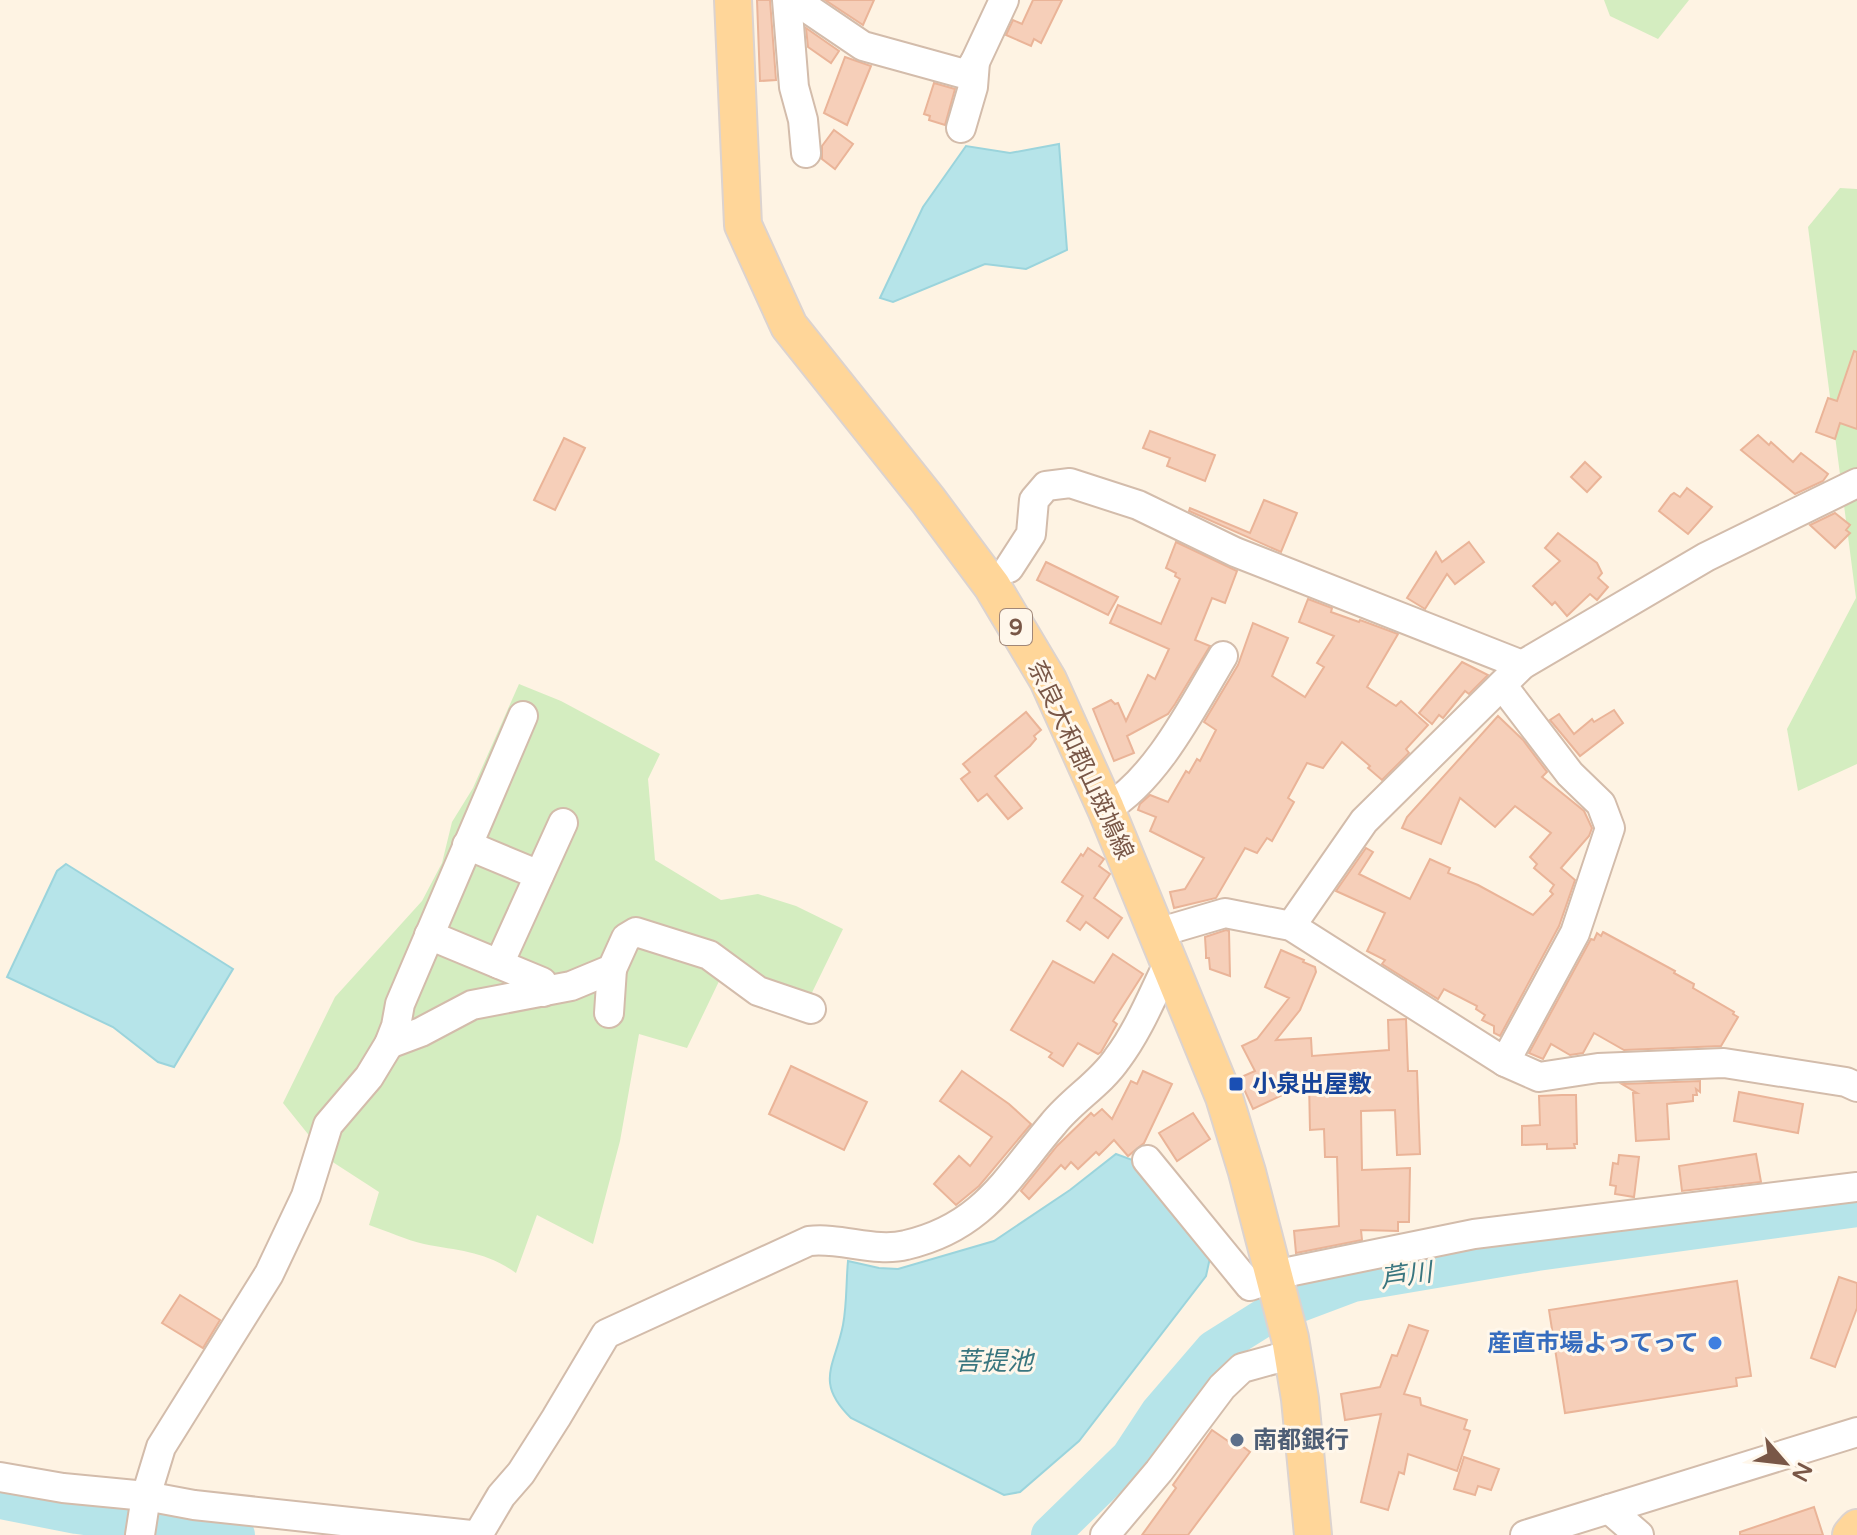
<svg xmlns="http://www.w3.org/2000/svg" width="1857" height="1535" font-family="'Varela Round','Noto Sans JP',sans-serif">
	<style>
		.green { fill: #d4edc0 }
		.water { fill: #b6e4e9; stroke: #9bd4dc; stroke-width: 2 }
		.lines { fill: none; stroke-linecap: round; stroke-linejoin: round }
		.river { stroke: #b6e4e9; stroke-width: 38 }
		.building { fill: #f6cfb9; stroke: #eab498; stroke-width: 2 }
		.minor-casing { stroke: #d3bcab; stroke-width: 32 }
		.major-casing { stroke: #dcd3cf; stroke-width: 40 }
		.minor { stroke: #fff; stroke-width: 28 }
		.major { stroke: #ffd699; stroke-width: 36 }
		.transit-dot { fill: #1a4fb4; stroke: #fff7eb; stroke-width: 3 }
		.shop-dot { fill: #3f7fe0; stroke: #fff7eb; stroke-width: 3 }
		.service-dot { fill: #5c6f8a; stroke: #fff7eb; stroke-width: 3 }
		.labels { text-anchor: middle; stroke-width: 6; stroke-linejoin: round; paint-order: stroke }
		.shield { fill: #fff7eb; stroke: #a18778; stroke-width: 2 }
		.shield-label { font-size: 22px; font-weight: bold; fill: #795747 }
		.street-label { font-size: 24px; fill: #795747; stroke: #fff7eb }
		.transit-label { font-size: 24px; font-weight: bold; fill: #164399; stroke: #fff7eb; text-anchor: start }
		.shop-label { font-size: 24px; font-weight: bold; fill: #366cbe; stroke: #fff7eb; text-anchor: end }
		.service-label { font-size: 24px; font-weight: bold; fill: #4e5e75; stroke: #fff7eb; text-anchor: start }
		.water-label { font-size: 26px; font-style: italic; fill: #39767f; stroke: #fff7eb }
	</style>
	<rect width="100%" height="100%" fill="#fef3e3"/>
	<!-- green -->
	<g class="green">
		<path d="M1604,0H1689L1658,39L1610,16Z"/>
		<path d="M1840,188L1857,189V764L1798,791L1787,729L1856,598L1808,227Z"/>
		<path d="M519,684L561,701L660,754L648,779L655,860L721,900L758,894L796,906L843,929L803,1011L722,975L687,1048L639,1034L620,1141L593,1244L537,1215L516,1273C485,1251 460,1251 424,1244C406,1240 387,1231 369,1225L379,1192L328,1159L283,1103L335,997L422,901L442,863L452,822L473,788Z"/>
	</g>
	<!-- water -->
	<g class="water">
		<path d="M1059,144L1067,250L1026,269L985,264L893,302L880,298L923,207L966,146L1010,153Z"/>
		<path d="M66,864L233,969L174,1067L158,1062L113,1027L7,977L57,871Z"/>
		<path d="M1116,1154L1138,1162L1211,1253L1206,1276L1079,1441L1020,1492L1004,1495L851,1418C814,1382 835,1366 843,1325C847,1304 846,1282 848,1261L879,1268L898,1269L994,1241L1070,1190Z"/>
	</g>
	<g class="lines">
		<!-- river -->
		<g class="river">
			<path d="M0,1500L77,1515L236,1535"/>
			<path d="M1050,1535L1130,1457L1159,1413L1214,1349L1268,1315L1353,1283L1537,1252L1857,1208"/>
		</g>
	</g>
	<!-- building -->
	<g class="building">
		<path d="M757,0H770L776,80L760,81Z"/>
		<path d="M825,0H874L863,25Z"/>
		<path d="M1033,0H1062L1041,43L1034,39L1031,46L1006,35L1013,20L1022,24Z"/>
		<path d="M806,28L839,51L831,63L808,47Z"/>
		<path d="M845,57L871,66L847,125L824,113Z"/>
		<path d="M934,83L955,89L945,125L929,120L930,116L924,114Z"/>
		<path d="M834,130L853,144L835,169L822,159V146Z"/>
		<path d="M1854,351L1857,352V429L1840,423L1835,439L1816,432L1828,398L1837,401Z"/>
		<path d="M1150,431L1215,455L1205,481L1167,466L1170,458L1143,448Z"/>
		<path d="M1758,435L1769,445L1771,442L1793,462L1801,453L1828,474L1823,481L1795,494L1741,450Z"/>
		<path d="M564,438L585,448L555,510L534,500Z"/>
		<path d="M1585,462L1601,477L1587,492L1571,477Z"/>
		<path d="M1687,488L1712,507L1688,534L1659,511L1671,495L1674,493L1680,497Z"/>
		<path d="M1264,500L1297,513L1281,552L1189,511L1190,508L1250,533Z"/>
		<path d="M1835,513L1850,525L1846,530L1850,533L1835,548L1810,525Z"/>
		<path d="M1558,533L1597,563L1602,573L1598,578L1608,587L1597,600L1590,594L1567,616L1555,602L1552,605L1533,586L1560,561L1545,548Z"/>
		<path d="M1176,542L1237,571L1225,603L1212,598L1195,640L1210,646L1175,704L1168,714L1127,736L1134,753L1114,761L1093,709L1111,700L1115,704L1118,703L1126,721L1148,675L1155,679L1169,649L1110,623L1118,605L1161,624L1180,579L1175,576L1176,573L1166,568Z"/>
		<path d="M1469,542L1484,562L1455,584L1447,574L1425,609L1407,598L1436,552L1442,562Z"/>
		<path d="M1046,562L1118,597L1108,615L1037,580Z"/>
		<path d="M1308,599L1332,608L1331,612L1359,622L1360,620L1398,634L1367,687L1396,706L1401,701L1428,725L1406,749L1409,753L1382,780L1368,768L1370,766L1342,742L1323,768L1307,763L1288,798L1294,802L1272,841L1267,838L1257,853L1245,848L1216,898L1174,908L1170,892L1185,889L1204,858L1150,831L1156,817L1138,810L1140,804L1150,795L1168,802L1186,771L1189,773L1197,759L1200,761L1216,730L1204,722L1238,665L1253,623L1288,638L1272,676L1305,697L1324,667L1317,663L1334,636L1299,622Z"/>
		<path d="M1462,662L1488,675L1469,694L1465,691L1443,718L1439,715L1432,724L1419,713Z"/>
		<path d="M1614,710L1623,723L1580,756L1550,720L1559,714L1574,734L1592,719L1594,722Z"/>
		<path d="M1026,712L1041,730L1034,736L1036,739L1030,746L995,776L1022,808L1008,819L987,794L978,801L961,779L970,772L963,764Z"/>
		<path d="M1498,716L1523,740L1547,772L1542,777L1584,811L1592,828L1589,836L1561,868L1575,880L1559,926L1500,1036L1494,1033V1026L1482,1020L1485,1015L1476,1009L1477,1006L1444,989L1438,999L1382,964L1385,960L1367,951L1385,913L1336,891L1366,848L1373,852L1359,874L1410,899L1430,859L1450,868L1448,873L1478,885L1533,915L1553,894L1550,891L1554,885L1534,868L1537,864L1530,857L1551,833L1515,806L1495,827L1460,798L1441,844L1402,828L1407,817Z"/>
		<path d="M1088,848L1104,859L1099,866L1110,874L1094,898L1122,918L1108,938L1086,922L1080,930L1067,921L1083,896L1062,882L1081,854L1083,856Z"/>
		<path d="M1226,930L1229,931L1230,976L1210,969L1209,958H1206V953L1205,937Z"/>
		<path d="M1603,932L1675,971L1674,973L1694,984L1693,988L1734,1012L1733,1014L1738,1017L1721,1046L1624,1050L1594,1033L1583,1053L1570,1055L1551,1044L1543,1059L1529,1053L1591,939L1594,940L1597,933L1601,936Z"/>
		<path d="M1281,950L1304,960L1303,962L1315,967L1316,972L1300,1010L1276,1040L1311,1038L1312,1056L1389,1050L1388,1020L1406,1019L1408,1071H1417L1420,1154L1397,1155L1395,1110L1361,1111L1362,1170L1410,1168L1409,1222H1398V1231L1361,1230L1362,1240L1296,1253L1294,1231L1339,1226L1337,1157H1325L1324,1129L1310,1130L1309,1082L1253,1109L1239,1078L1255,1071L1242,1046L1257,1039L1289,998L1265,987Z"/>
		<path d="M1113,954L1143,974L1113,1021L1117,1024L1101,1052L1098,1054L1078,1043L1063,1066L1049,1057L1052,1053L1011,1030L1053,961L1094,983Z"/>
		<path d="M791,1066L867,1102L844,1150L769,1114Z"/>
		<path d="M962,1071L1009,1104L1031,1124L979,1186L956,1205L934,1184L959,1156L970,1166L992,1137L940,1101Z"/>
		<path d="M1143,1071L1172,1084L1144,1143L1128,1156L1114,1140L1099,1155L1096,1152L1078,1169L1071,1162L1065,1169L1061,1165L1029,1199L1021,1191L1057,1146L1091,1113L1094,1116L1102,1109L1112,1119L1131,1081L1137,1084Z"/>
		<path d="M1700,1081V1092L1696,1089L1697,1095H1693V1101L1667,1104L1669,1139L1636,1141L1633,1093H1637L1622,1084Z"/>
		<path d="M1739,1092L1803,1104L1798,1133L1734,1121Z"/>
		<path d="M1562,1095H1576L1577,1144H1574L1575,1148L1547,1149V1144L1522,1145V1126L1540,1125L1539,1096Z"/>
		<path d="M1193,1113L1210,1139L1177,1161L1159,1133Z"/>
		<path d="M1756,1154L1761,1182L1682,1191L1679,1166Z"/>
		<path d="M1619,1155L1639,1157L1634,1197L1615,1194L1616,1186L1610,1185L1613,1163L1618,1164Z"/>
		<path d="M1839,1277L1857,1283V1308L1835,1367L1811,1358Z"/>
		<path d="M1737,1281L1751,1376L1736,1378L1737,1386L1565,1413L1549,1310Z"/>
		<path d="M180,1295L220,1320L203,1348L162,1323Z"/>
		<path d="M1409,1325L1428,1331L1404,1394L1420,1398L1421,1405L1467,1420L1464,1429L1470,1431L1457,1471L1408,1454L1404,1474L1399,1472L1388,1510L1361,1502L1381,1414L1345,1420L1341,1394L1380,1387L1392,1355L1397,1356Z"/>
		<path d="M1212,1430L1228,1441L1230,1437L1250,1452L1188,1535H1142L1176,1488L1173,1485Z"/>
		<path d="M1464,1457L1499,1469L1491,1490L1478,1486L1475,1495L1454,1489Z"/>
		<path d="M1814,1507L1823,1535H1740V1532Z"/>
	</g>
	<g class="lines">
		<defs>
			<g id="minor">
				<path d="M787,0L794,87L803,120L806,153"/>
				<path d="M795,0L863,46L961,73L969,71L975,62"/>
				<path d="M961,128L973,87L975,62L1004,0"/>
				<path d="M1009,568L1031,534L1034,500L1046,486L1070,483L1138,505L1235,552L1522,665"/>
				<path d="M1502,685L1570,774L1601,804L1610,828L1575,933L1505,1062"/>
				<path d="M1106,809C1157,779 1193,706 1223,656"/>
				<path d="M467,845L539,875"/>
				<path d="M1291,926L1364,821L1522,665L1706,557L1857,483"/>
				<path d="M1157,933L1225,913L1291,926L1505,1062L1539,1077L1598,1068L1724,1063L1846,1082L1857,1087"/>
				<path d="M429,935L542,982L543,992"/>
				<path d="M499,964L563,823"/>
				<path d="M609,1013L612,969"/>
				<path d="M389,1044L421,1032L472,1005L571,986L612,969L626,938L636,932L709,955L758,991L811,1009"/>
				<path d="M1147,1160L1250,1286L1293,1271L1474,1234L1857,1187"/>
				<path d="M0,1477L63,1488L146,1496L194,1505L471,1535"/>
				<path d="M1609,1509L1639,1535"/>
				<path d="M140,1535L146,1496L161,1447L269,1274L306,1196L328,1125L369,1077L389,1044L396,1026L400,1004L523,716"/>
				<path d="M478,1535L501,1496L521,1473L556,1418L606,1334L809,1241C841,1237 875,1253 906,1245C983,1227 1006,1179 1053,1124C1072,1100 1100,1084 1117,1059C1139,1030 1153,994 1169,962"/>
				<path d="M1105,1535L1159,1471L1222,1387L1242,1368L1293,1354"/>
				<path d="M1525,1535L1857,1432"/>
			</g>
			<g id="major">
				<path d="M733,0L743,225L789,326L928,500L992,586L1048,680L1106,809L1224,1097L1247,1172L1290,1338L1300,1399L1313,1535"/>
				<path d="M1851,1535L1857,1528"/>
			</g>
		</defs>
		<!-- minor casing -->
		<use href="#minor" class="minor-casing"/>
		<!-- major casing -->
		<use href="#major" class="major-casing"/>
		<!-- minor -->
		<use href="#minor" class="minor"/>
		<!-- major -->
		<use href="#major" class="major"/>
	</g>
	<!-- markers -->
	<rect class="transit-dot" x="1228" y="1076" width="16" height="16" rx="4"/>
	<circle class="shop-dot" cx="1715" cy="1343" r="8"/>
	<circle class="service-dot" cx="1237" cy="1440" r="8"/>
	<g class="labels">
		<!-- shield labels -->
		<rect class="shield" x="1000" y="609" width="32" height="36" rx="6"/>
		<g class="shield-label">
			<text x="1016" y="635">9</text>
		</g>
		<!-- street labels -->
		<g class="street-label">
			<text transform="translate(1081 760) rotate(65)" y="8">奈良大和郡山斑鳩線</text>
		</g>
		<!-- transit labels -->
		<g class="transit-label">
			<text x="1252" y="1092">小泉出屋敷</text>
		</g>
		<!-- shop labels -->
		<g class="shop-label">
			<text x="1699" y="1351">産直市場よってって</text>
		</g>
		<!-- service labels -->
		<g class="service-label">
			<text x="1253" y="1448">南都銀行</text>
		</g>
		<!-- water labels -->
		<g class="water-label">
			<text transform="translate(1406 1275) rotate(-8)" y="9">芦川</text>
			<text x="994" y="1370">菩提池</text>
		</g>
	</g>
	<!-- north arrow -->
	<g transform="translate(1785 1463) rotate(118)" stroke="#fff7eb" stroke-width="6" paint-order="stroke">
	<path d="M0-6L14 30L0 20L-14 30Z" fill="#795747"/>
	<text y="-12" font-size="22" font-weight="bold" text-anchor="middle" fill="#795747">N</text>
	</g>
</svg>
